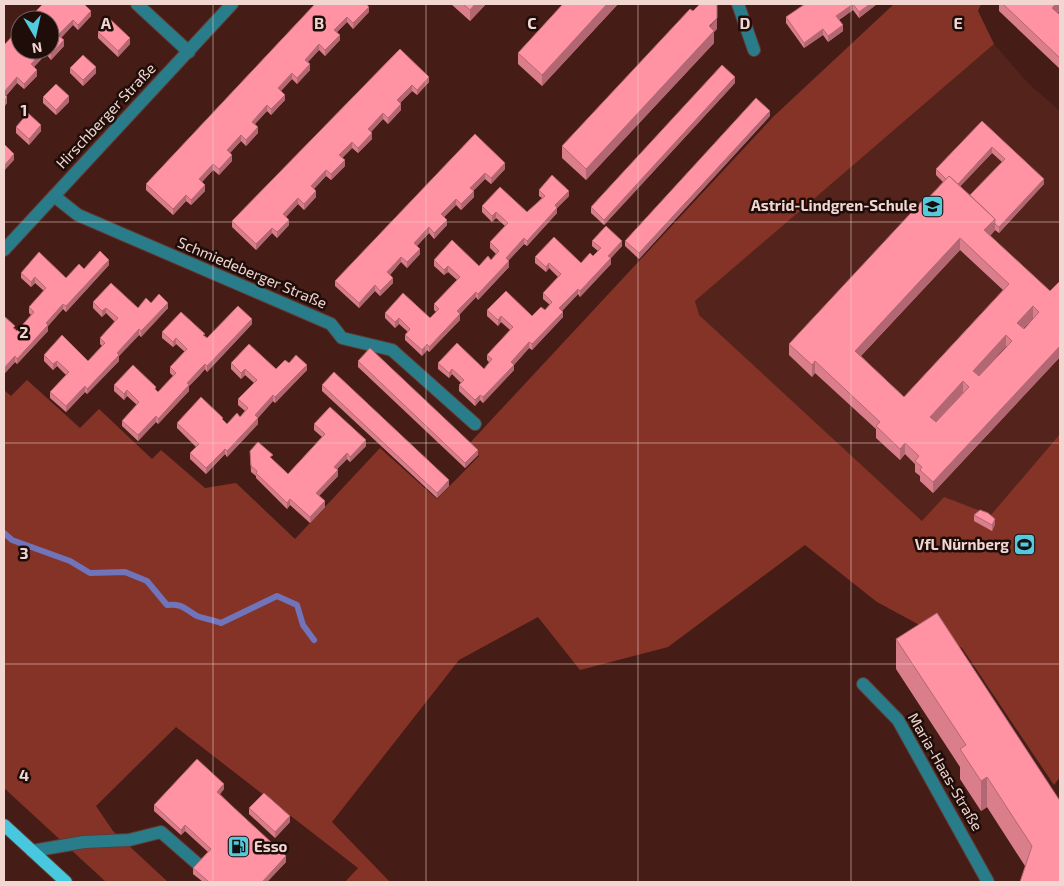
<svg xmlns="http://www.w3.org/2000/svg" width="1064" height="886" font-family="'Exo 2',sans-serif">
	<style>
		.built { fill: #54241c }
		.green { fill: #863327 }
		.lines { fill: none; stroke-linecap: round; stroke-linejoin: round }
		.stream { stroke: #7074ba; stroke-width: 6 }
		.minor-casing { stroke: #613b34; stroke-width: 14 }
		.major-casing { stroke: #613b34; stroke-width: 14 }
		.minor { stroke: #297c8a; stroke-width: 12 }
		.major { stroke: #48c8de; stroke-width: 12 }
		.wall { fill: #db7e8c; fill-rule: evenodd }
		.shaded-wall { fill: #b26772 }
		.building { fill: #ff93a3; stroke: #b26772; fill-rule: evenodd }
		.grid { fill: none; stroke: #f1d6d1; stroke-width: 1; stroke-opacity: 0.55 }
		.labels { text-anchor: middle; stroke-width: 5; stroke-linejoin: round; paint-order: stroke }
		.street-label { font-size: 15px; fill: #f1d6d1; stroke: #1f0d0a }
		.poi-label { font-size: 15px; font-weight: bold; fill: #f1d6d1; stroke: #1f0d0a; text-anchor: end }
		.grid-label { font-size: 16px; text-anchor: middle; font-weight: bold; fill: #f1d6d1; stroke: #1f0d0a; stroke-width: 5; stroke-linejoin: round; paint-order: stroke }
	</style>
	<rect width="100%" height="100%" fill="#451d16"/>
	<!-- built -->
	<path class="built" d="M994,44L1029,84L1060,111V434L991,516L922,521L698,315L695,301Z"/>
	<!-- green -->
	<path class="green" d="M894,4H981L978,11L994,44L695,301L699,315L922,521L944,497L991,515L1060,434V777L1054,785L962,648L877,602L805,545L668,647L580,670L538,617L459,660L332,822L390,882H345L358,868L176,727L96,806L113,831L168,882H106L4,788V390L11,396L27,380L80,428L99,409L152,459L161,450L205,488L236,483L295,539L380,448L437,499L479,456L468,445L773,117Z"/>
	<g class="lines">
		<!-- stream -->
		<path class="stream" d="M4,533L12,540L70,561L90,573L125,572L147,581L167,605C182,603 185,609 197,616C205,619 214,620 221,623L277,596L297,605L303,625L314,640"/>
		<defs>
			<g id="minor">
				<path d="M137,4L189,52"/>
				<path d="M738,4L754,50"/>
				<path d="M54,196L78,215L331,324L342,338L392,350L475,424"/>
				<path d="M4,250L232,4"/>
				<path d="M863,684L898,720L988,882"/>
				<path d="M32,851L84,842L129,840L161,832L200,866"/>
			</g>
			<path id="major" d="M4,825L66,882"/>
		</defs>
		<!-- minor casing -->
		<use href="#minor" class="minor-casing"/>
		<!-- major casing -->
		<use href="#major" class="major-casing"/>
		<!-- minor -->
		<use href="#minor" class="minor"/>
		<!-- major -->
		<use href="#major" class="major"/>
	</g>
	<!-- wall -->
	<g class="wall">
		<path d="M315,4L369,12L353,29L347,22L337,32L340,40L325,56L319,50L308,62L310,70L297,84L292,79L281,91L285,100L271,115L267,111L255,124L258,133L246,146L241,141L230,153L232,161L219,175L213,170L202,182L205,191L191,205L186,201L173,215L146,190V184Z"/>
		<path d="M451,4H486L470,21Z"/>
		<path d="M563,4H618L542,86L518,64V53Z"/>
		<path d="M805,4H877L859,18L853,10L839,20L843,31L828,42L823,35L804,48L786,23V17Z"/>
		<path d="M999,4H1060L1058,13L1060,15V69L999,11Z"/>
		<path d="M91,16L78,30L73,25L61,38L64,46L51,60L46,54L34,67L37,76L24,89L17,83L6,96L7,103L4,107V45L20,50H50V20Z"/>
		<path d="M717,29L714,32V43L586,180L562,158V146Z"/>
		<path d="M98,32L130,44L118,57L98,38Z"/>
		<path d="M400,49L429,82L417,95L412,91L400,103L401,110L388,124L383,119L371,132L372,139L358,153L352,148L342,158L345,166L331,180L326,176L314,189L316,197L304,210L298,204L286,217L289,225L277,238L272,233L256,250L232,227V221Z"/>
		<path d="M70,68L96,73L83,86L70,73Z"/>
		<path d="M735,83L604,225L591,213V207Z"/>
		<path d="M43,97L69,102L56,115L43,103Z"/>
		<path d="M770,116L639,259L625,246V241Z"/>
		<path d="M982,121L1044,184L999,233L995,230L990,236L1050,291L1060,281V357L933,493L920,481V476L915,472V464L905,454L900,460L876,438V429L815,373L812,377L789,355V344L943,182L936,175V169ZM992,153L1002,162L970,195L960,186ZM960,250L1003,290L904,397L861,356ZM1033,318H1034L1024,329H1023ZM1006,346L1007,347L979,376Z"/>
		<path d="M16,127L41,131L29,145L16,133Z"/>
		<path d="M475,134L505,169L491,184L485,179L473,191L474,197L461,210L456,205L444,217L447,225L434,239L429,233L417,246L420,254L407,268L401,262L390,275L393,283L380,296L375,291L359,308L335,286V281Z"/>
		<path d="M539,190L569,196L557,208V213L527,246L524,244L508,261L509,267L478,300L476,297L460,314V320L429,352L427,350L422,356L405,340V335L408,332L399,324L395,328L385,318V313L430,318L436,312L434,310V304L457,280L448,272L444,275L434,266V260L479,266L491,260L496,254L490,248V242L505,226L496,218L492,222L482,212V206L527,212L542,198L539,196Z"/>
		<path d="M592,241L622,246L611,258V264L580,297L578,294L562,311L563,317L532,350L529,348L514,365V370L483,403L480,400L475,406L459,391V385L461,383L452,374L449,378L438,369V363L484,369L489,362L487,360V355L510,330L501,322L498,326L487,316V310L532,316L545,310L550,305L543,299V293L558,277L549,268L546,272L535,263V257L581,263L593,256L598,251L592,246Z"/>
		<path d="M109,265L66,312L63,309L48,326V331L17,364L15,362L4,374V316L17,331L31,315L29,313V307L44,291L35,283L31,287L21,278V273L66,278L84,269Z"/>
		<path d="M93,302L138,308L151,303L168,308L141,337L139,335L119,356V361L87,394L85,392L66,412L50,398V392L66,375L57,366L53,370L44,361V355L88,361L102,346L100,344V338L115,322L106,313L102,317L93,308Z"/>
		<path d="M252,324L207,372L205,369L200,375L189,386V391L158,424L156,422L138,441L122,426V421L137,405L127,396L124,400L114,391V385L156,390L158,392L173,376L170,373V367L185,352L176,344L173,347L162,338V332L205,336L207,338Z"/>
		<path d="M358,361L478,455L465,468L358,367Z"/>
		<path d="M231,363L276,369L289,363L307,370L275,403L273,401L258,418V424L227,457L225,454L206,474L190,459V453L196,447L177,428V423L223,420L227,424L240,417L245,411L238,405V399L254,383L245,375L241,379L231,369Z"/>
		<path d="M322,385L449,486L437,498L322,391Z"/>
		<path d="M314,424L366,446L350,462L347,459L337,469L338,476L319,496L325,507L310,523L290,505L287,509L256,478V476L251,472L250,451L273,460L288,474L322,437L314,430Z"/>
		<path d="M974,515L995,524L992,531L974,521Z"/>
		<path d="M896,639L1060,801L1025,866L987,807L981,811L960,779V767L896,669Z"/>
		<path d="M224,789L220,794L286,862L267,882H203L193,874V868L208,852L185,831L181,835L154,811V805Z"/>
		<path d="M249,808L290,822L275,838L249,814Z"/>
	</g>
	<!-- shaded-wall -->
	<g class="shaded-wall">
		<path d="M475,4H486L470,21V10Z"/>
		<path d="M607,4H618L542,86V75Z"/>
		<path d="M853,4V10L836,22V16Z"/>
		<path d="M870,4H877L859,18V12Z"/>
		<path d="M1056,4H1060V11L1052,19V8Z"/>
		<path d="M369,7V12L353,29V23Z"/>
		<path d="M91,11V16L78,30V25Z"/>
		<path d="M347,17V22L334,35V30Z"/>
		<path d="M717,18V29L714,32V43L586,180V169Z"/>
		<path d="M73,20V25L58,41V35Z"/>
		<path d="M843,25V31L828,42V36Z"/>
		<path d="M823,29V35L804,48V43Z"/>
		<path d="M340,35V40L325,56V50Z"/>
		<path d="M130,38V44L118,57V51Z"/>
		<path d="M64,40V46L51,60V54Z"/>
		<path d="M319,44V50L305,65V60Z"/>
		<path d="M44,50H46V54L31,70V64Z"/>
		<path d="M310,64V70L297,84V78Z"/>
		<path d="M96,67V73L83,86V80Z"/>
		<path d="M37,70V76L24,89V84Z"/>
		<path d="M292,73V79L278,94V88Z"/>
		<path d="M17,77V83L4,98V92Z"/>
		<path d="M429,77V82L417,95V90Z"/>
		<path d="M735,77V83L604,225V220Z"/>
		<path d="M412,85V91L397,106V100Z"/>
		<path d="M285,95V100L271,115V109Z"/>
		<path d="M69,96V102L56,115V110Z"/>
		<path d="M7,97V103L4,107V101Z"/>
		<path d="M401,104V110L388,124V118Z"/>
		<path d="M267,105V111L252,127V122Z"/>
		<path d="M770,111V116L639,259V253Z"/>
		<path d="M383,113V119L368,135V129Z"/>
		<path d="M41,125V131L29,145V139Z"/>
		<path d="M258,127V133L246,146V140Z"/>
		<path d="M372,133V139L358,153V148Z"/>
		<path d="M241,135V141L227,156V150Z"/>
		<path d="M352,142V148L339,161V155Z"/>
		<path d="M992,147V153L955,192V187Z"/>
		<path d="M14,154V160L4,171V166Z"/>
		<path d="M232,155V161L219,175V169Z"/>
		<path d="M345,160V166L331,180V174Z"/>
		<path d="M505,163V169L491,184V178Z"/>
		<path d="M213,164V170L199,185V179Z"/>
		<path d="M326,170V176L311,192V186Z"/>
		<path d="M485,173V179L470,194V188Z"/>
		<path d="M1044,179V184L999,233V227Z"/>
		<path d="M205,185V191L191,205V200Z"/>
		<path d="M316,191V197L304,210V204Z"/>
		<path d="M474,191V197L461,210V204Z"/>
		<path d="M569,191V196L557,208V213L527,246V241L555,205Z"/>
		<path d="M186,195V201L173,215V209Z"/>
		<path d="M298,198V204L283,220V214Z"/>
		<path d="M456,199V205L441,220V214Z"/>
		<path d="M496,212V218L492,222V216Z"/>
		<path d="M995,219V230L984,242V230Z"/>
		<path d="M289,220V225L277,238V232Z"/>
		<path d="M447,220V225L434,239V233Z"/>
		<path d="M429,227V233L414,249V243Z"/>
		<path d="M272,228V233L256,250V244Z"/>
		<path d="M524,238V244L506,263V258Z"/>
		<path d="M960,238V250L855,362V351Z"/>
		<path d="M622,241V246L608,261L611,258V264L580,297V291L608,256Z"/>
		<path d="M420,249V254L407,268V262Z"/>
		<path d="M401,257V262L387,278V272Z"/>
		<path d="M109,260V265L66,312V306Z"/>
		<path d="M509,261V267L478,300V294Z"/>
		<path d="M549,263V268L546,272V267Z"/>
		<path d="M448,266V272L444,275V270Z"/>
		<path d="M35,277V283L31,287V282Z"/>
		<path d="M393,278V283L380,296V291Z"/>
		<path d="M375,285V291L359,308V303Z"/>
		<path d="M578,289V294L559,314V308Z"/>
		<path d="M476,292V297L457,317V311Z"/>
		<path d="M168,303V308L141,337V331Z"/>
		<path d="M63,304V309L48,326V331L17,364V359L46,323Z"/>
		<path d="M1033,306V318L1017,334V323Z"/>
		<path d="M106,308V313L102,317V311Z"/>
		<path d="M563,312V317L532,350V344Z"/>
		<path d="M460,314V320L429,352V347Z"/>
		<path d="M501,316V322L498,326V320Z"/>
		<path d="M399,318V324L395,328V322Z"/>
		<path d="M252,319V324L207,372V366Z"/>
		<path d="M139,329V335L119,356V361L87,394V389L117,353Z"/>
		<path d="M1006,335V346L973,382V371Z"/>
		<path d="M176,338V344L173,347V342Z"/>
		<path d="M529,342V348L511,368V362Z"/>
		<path d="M427,344V350L422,356V350Z"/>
		<path d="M1060,346V357L933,493V482Z"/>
		<path d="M15,356V362L4,374V368Z"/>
		<path d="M57,361V366L53,370V364Z"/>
		<path d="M815,361V373L812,377V365Z"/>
		<path d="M205,364V369L189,386V391L158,424V419L187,383Z"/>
		<path d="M307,365V370L275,403V397Z"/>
		<path d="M514,365V370L483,403V397Z"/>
		<path d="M245,369V375L241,379V373Z"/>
		<path d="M452,369V374L449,378V373Z"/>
		<path d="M963,381V393L930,428V417Z"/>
		<path d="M85,386V392L66,412V406Z"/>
		<path d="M127,390V396L124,400V394Z"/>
		<path d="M273,395V401L255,421V415Z"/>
		<path d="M480,395V400L475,406V400Z"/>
		<path d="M156,416V422L138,441V435Z"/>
		<path d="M258,418V424L227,457V451Z"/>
		<path d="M366,440V446L350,462V457Z"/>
		<path d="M905,443V454L900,460V449Z"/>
		<path d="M225,449V454L206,474V468Z"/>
		<path d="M478,450V455L465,468V463Z"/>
		<path d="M347,453V459L334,472V467Z"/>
		<path d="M338,470V476L316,499V493Z"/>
		<path d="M449,480V486L437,498V493Z"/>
		<path d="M290,499V505L287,509V503Z"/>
		<path d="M325,501V507L310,523V517Z"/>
		<path d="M995,519V524L992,531V525Z"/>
		<path d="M987,777V807L981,811V781Z"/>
		<path d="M224,784V789L217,798V792Z"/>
		<path d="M290,816V822L275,838V832Z"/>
		<path d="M185,825V831L181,835V830Z"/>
		<path d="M286,856V862L267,882H262Z"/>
	</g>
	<!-- building -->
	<g class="building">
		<path d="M43,4H84L91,11L78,25L73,20L58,35L64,40L51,54L47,50H50V20H27Z"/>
		<path d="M315,4H366L369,7L353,23L347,17L334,30L340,35L325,50L319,44L305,60L310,64L297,78L292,73L278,88L285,95L271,109L267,105L252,122L258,127L246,140L241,135L227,150L232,155L219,169L213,164L199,179L205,185L191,200L186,195L173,209L146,184Z"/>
		<path d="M463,4H475L470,10Z"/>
		<path d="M563,4H607L542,75L518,53Z"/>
		<path d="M700,4H717V18L709,26L714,31L586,169L562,146L690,9L693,11Z"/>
		<path d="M805,4H870L859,12L853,4L836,16L843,25L828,36L823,29L804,43L786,17Z"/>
		<path d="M1003,4H1056L1052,8L1060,15V58Z"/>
		<path d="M110,19L130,38L118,51L98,32Z"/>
		<path d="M20,28V50H44L31,64L37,70L24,84L17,77L4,92V45Z"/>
		<path d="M400,49L429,77L417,90L412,85L397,100L401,104L388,118L383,113L368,129L372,133L358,148L352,142L339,155L345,160L331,174L326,170L311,186L316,191L304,204L298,198L283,214L289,220L277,232L272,228L256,244L232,221Z"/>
		<path d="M83,55L96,67L83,80L70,68Z"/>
		<path d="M722,65L735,77L604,220L591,207Z"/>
		<path d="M56,84L69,96L56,110L43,97Z"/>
		<path d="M4,94L7,97L4,101Z"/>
		<path d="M756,98L770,111L639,253L625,241Z"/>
		<path d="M28,113L41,125L29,139L16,127Z"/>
		<path d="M982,121L1044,179L999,227L995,224V219L970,195L1005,159L992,147L958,184L949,176L946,179L936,169Z"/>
		<path d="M475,134L505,163L491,178L485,173L470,188L474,191L461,204L456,199L441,214L447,220L434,233L429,227L414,243L420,249L407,262L401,257L387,272L393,278L380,291L375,285L359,303L335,281Z"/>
		<path d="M4,144L14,154L4,166Z"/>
		<path d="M552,175L569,191L555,205L557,208L527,241L524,238L506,258L509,261L478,294L476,292L457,311L460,314L429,347L427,344L422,350L405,335L410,329L399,318L395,322L385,313L403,293L430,318L439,309L434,304L460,277L448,266L444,270L434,260L452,240L479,266L488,256L491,260L499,251L490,242L508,223L496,212L492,216L482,206L500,187L527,212L545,196L539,190Z"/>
		<path d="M949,176L995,219L984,230L1050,291L1060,281V346L933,482L920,470L922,467L915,461L919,456L905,443L900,449L876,426L880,422L815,361L812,365L789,344L923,200L925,202ZM960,238L1009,284L904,397L855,351ZM1033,306L1039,312L1024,329L1017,323ZM1006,335L1012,341L979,376L973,371ZM963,381L969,387L936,422L930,417Z"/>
		<path d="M606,226L622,241L608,256L611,258L580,291L578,289L559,308L563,312L532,344L529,342L511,362L514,365L483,397L480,395L475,400L459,385L464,380L452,369L449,373L438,363L457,343L484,369L492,359L487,355L513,327L501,316L498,320L487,310L506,291L532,316L541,307L545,310L552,302L543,293L561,274L549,263L546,267L535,257L554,237L581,263L590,253L593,256L601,248L592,241Z"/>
		<path d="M100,251L109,260L66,306L63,304L46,323L48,325L17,359L15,356L4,368V316L15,326L13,328L17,331L34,312L29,307L46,288L35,277L31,282L21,273L39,252L66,278L79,264L84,269Z"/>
		<path d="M111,283L138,308L146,298L151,303L159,294L168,303L141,331L139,329L117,353L119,355L87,389L85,386L66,406L50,392L69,372L57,361L53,364L44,355L62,335L88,361L105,343L100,338L118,318L106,308L102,311L93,302Z"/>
		<path d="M238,306L252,319L207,366L205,364L200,369L187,383L189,385L158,419L156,416L138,435L122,421L139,402L127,390L124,394L114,385L133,365L156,387L155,389L158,392L176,373L170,367L187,349L176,338L173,342L162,332L181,312L205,334L203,335L207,338Z"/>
		<path d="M249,344L276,369L285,360L289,363L296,355L307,365L275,397L273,395L255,415L258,418L227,451L225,449L206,468L190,453L199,444L177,423L201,397L223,418L222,419L227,424L237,413L240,417L248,408L238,399L257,380L245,369L241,373L231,363Z"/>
		<path d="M370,348L478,450L465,463L358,361Z"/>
		<path d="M334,372L449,480L437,493L322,385Z"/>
		<path d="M330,407L366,440L350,457L347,453L334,467L338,470L316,493L325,501L310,517L290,499L287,503L256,473L257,471L251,466L250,451L258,442L273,455L270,457L288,474L325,434L314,424Z"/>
		<path d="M980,510L988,513L995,519L992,525L974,515Z"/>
		<path d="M937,613L1060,801V882H1020L1032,846L987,777L981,781L960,749L966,745L896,639Z"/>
		<path d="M197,759L224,784L217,792L286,856L262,882H209L193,868L211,849L185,825L181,830L154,805Z"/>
		<path d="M264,793L290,816L275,832L249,808Z"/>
	</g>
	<!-- grid -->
	<path class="grid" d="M213,4V882M426,4V882M638,4V882M851,4V882M4,222H1060M4,443H1060M4,664H1060"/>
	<!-- icons -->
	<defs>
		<symbol id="school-square" viewBox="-11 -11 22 22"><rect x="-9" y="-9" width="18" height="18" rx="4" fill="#54cade" stroke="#1f0d0a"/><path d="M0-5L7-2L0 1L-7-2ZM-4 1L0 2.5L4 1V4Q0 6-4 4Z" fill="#111"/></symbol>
		<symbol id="stadium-square" viewBox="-11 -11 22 22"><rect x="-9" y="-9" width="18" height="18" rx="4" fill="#54cade" stroke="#1f0d0a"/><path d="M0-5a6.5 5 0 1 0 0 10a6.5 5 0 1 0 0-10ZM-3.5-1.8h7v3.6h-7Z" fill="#111"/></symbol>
		<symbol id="fuel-square" viewBox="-11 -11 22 22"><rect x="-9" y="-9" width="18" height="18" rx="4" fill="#54cade" stroke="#1f0d0a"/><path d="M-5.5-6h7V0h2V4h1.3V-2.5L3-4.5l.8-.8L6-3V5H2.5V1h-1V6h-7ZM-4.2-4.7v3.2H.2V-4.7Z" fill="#111"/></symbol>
	</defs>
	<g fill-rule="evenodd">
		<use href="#school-square" x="920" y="194" width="25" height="25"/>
		<use href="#stadium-square" x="1012" y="532" width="25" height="25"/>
		<use href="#fuel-square" x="226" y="834" width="25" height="25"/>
	</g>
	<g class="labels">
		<!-- street labels -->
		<g class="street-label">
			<text transform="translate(106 116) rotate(-47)" y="5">Hirschberger Straße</text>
			<text transform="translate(252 273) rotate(23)" y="5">Schmiedeberger Straße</text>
			<text transform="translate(945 772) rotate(60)" y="5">Maria-Haas-Straße</text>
		</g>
		<!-- poi labels -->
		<g class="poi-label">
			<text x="917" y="211">Astrid-Lindgren-Schule</text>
			<text x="1009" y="550">VfL Nürnberg</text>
			<text x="254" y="852" text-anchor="start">Esso</text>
		</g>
	</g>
	<g class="grid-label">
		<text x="106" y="29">A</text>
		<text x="319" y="29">B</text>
		<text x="532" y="29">C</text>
		<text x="745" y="29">D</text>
		<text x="958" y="29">E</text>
		<text x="24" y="116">1</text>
		<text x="24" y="338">2</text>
		<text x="24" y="559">3</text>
		<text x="24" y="781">4</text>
	</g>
	<!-- border -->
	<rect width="1064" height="886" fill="none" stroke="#f1d6d1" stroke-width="10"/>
	<!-- north arrow -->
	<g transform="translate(35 35) rotate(171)"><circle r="24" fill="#1f0d0a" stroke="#735d5a"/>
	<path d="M0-4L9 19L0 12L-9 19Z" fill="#54cade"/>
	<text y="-8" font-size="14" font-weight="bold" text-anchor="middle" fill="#f1d6d1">N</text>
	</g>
</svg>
